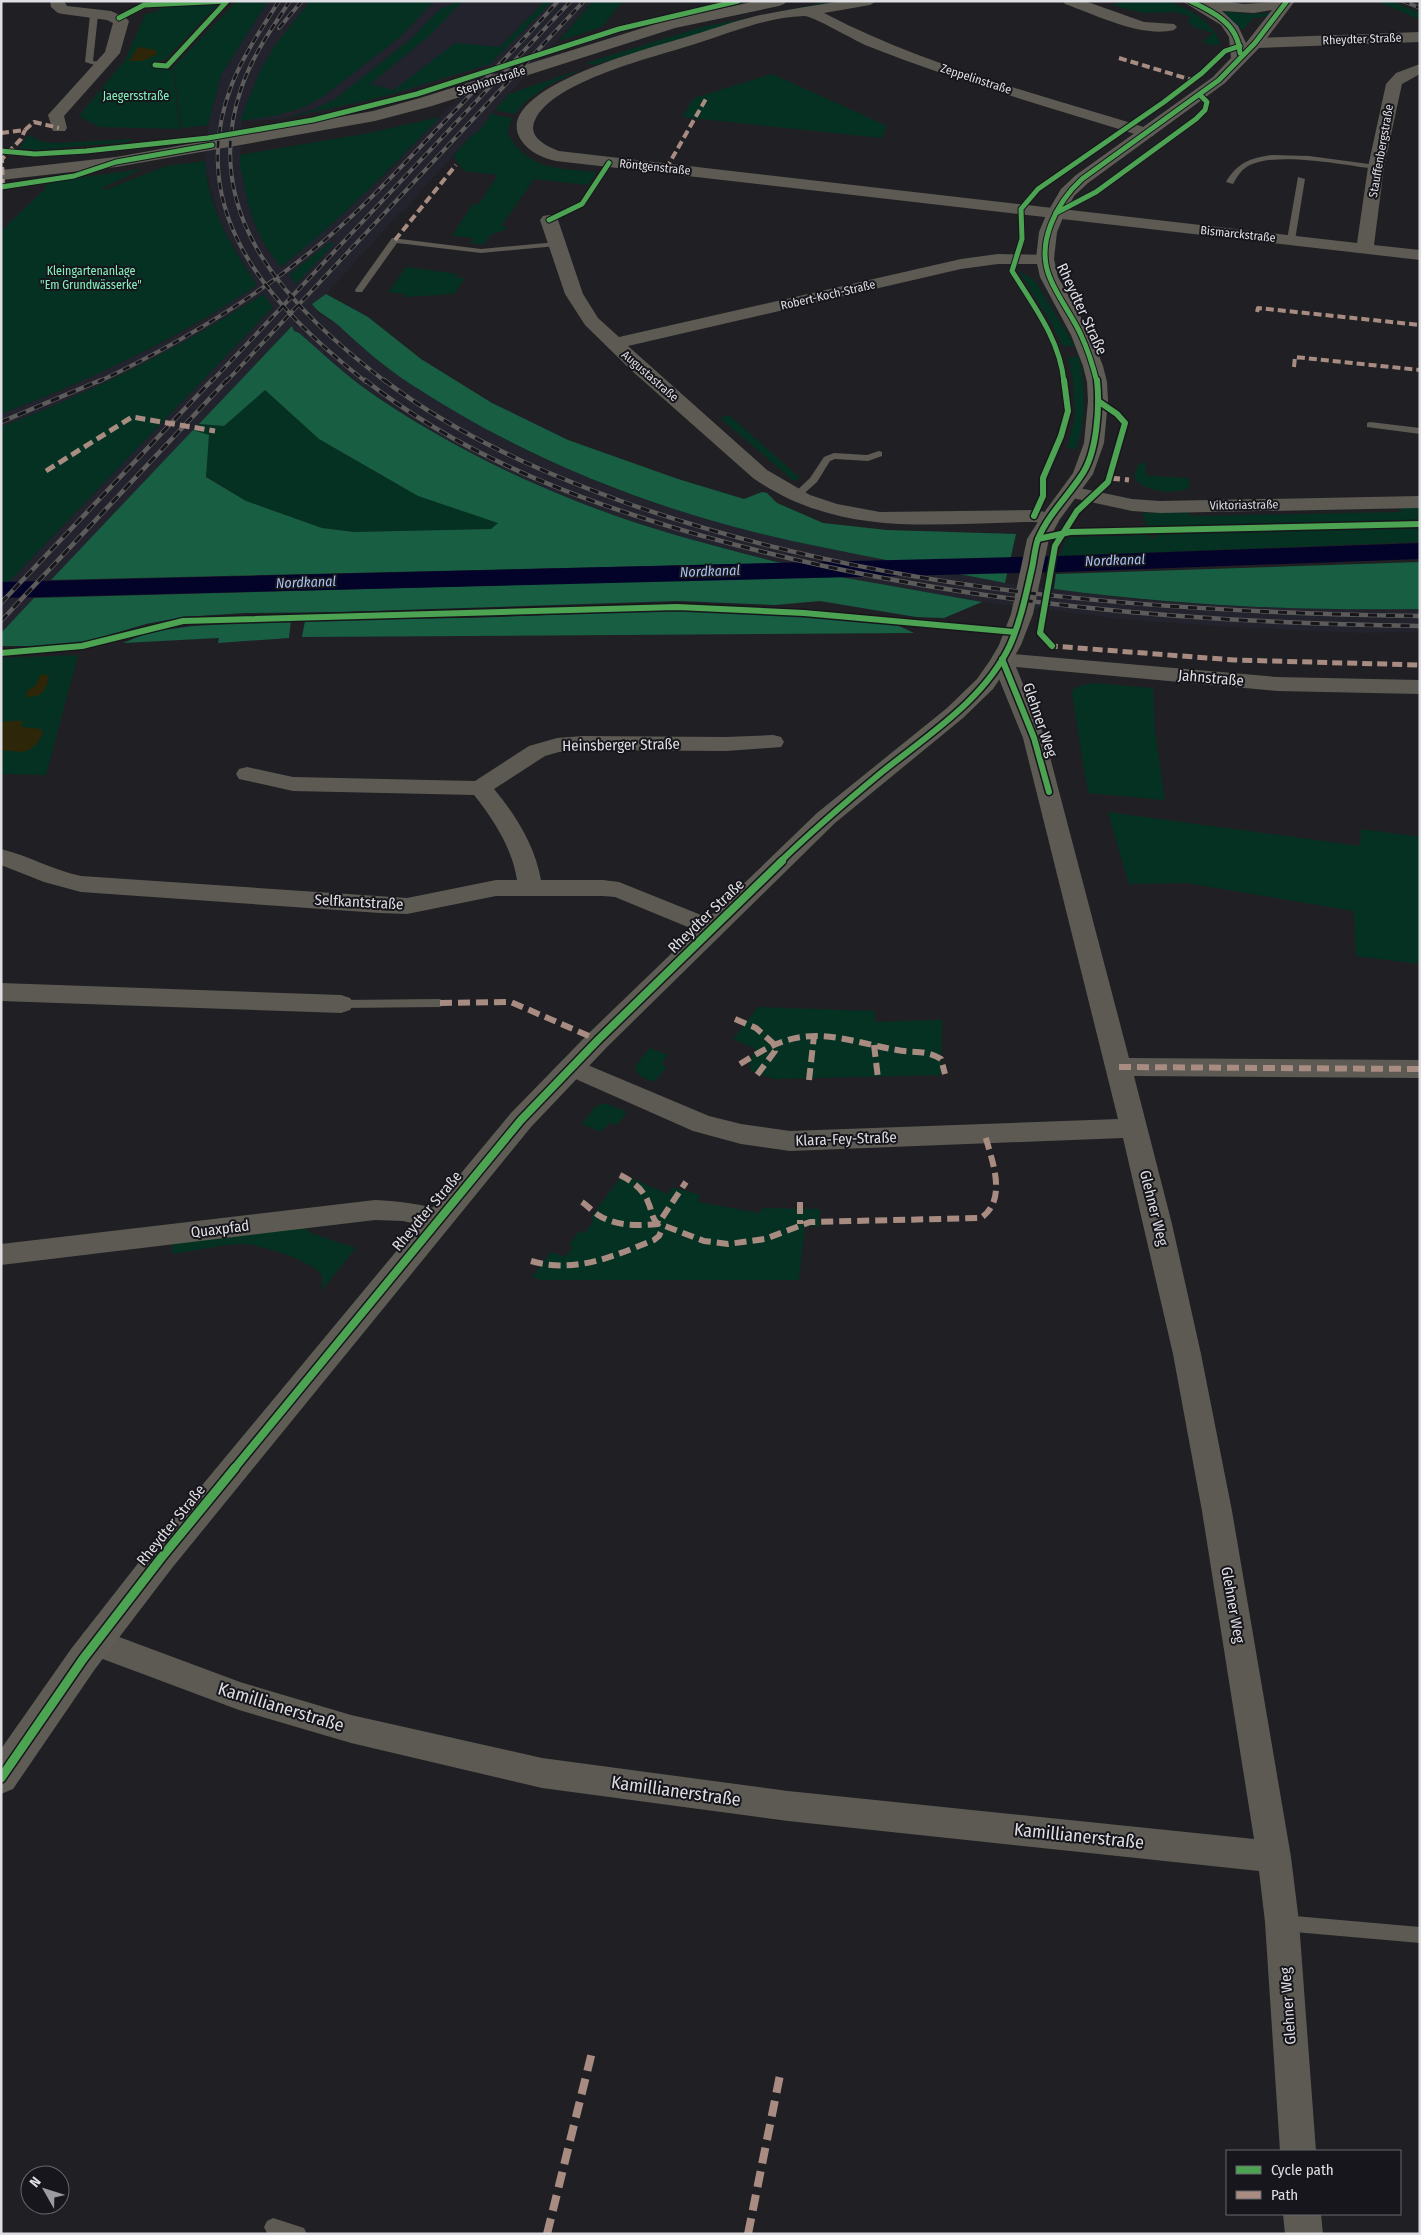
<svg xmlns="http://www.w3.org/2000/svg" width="1421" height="2235" font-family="'Fira Sans Condensed',sans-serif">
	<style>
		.built { fill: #23232e; fill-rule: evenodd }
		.green { fill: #043121 }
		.forest { fill: #175e43 }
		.sand { fill: #2d2609 }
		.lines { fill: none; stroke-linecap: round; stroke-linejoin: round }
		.canal { fill: #03032a; fill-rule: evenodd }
		.lane { fill: #5c5a52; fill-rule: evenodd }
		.street { fill: #5c5a52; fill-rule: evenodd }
		.secondary { fill: #5e5c54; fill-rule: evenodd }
		.rail-far1-casing { stroke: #5d5c5b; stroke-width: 4 }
		.rail-casing { stroke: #5d5c5b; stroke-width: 4.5 }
		.rail-far1 { stroke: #16161c; stroke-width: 2.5; stroke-dasharray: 7; stroke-linecap: butt }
		.rail { stroke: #16161c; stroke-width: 3; stroke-dasharray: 9; stroke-linecap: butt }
		.quiet-far3 { stroke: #a88b81; stroke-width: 4; stroke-dasharray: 8 4; stroke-linecap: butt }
		.quiet-far2 { stroke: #a88b81; stroke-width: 5; stroke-dasharray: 10 5; stroke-linecap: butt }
		.quiet-far1 { stroke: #a88b81; stroke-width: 6; stroke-dasharray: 12 6; stroke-linecap: butt }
		.quiet { stroke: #a88b81; stroke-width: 8; stroke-dasharray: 16 8; stroke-linecap: butt }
		.cycleway-far3-casing { stroke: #16161c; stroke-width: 7 }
		.cycleway-far2-casing { stroke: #16161c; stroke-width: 9 }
		.cycleway-far1-casing { stroke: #16161c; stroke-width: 11 }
		.cycleway-casing { stroke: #16161c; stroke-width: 12 }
		.cycleway-far3 { stroke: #4ca352; stroke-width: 5 }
		.cycleway-far2 { stroke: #4ca352; stroke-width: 6 }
		.cycleway-far1 { stroke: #4ca352; stroke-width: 8 }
		.cycleway { stroke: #4ca352; stroke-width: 9 }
		.labels { text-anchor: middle; stroke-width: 4; stroke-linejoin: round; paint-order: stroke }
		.far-street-label { font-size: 12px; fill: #dfdfe3; stroke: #16161c }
		.far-park-label { font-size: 12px; fill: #87f1be; stroke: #16161c }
		.far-water-label { font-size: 14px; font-style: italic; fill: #a9c2f2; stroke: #16161c }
		.street-label { font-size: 15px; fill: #dfdfe3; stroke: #16161c }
		.near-street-label { font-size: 18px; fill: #dfdfe3; stroke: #16161c }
	</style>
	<rect width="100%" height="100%" fill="#202024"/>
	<!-- built -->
	<path class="built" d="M268,1H593L493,111L480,130L471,136L418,194L408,208L399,214L326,294L312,304L318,313L337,324L384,366L427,395L491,432L529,452L607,486L657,504L754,532L840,551L1005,583L1132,599L1233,606L1357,610L1420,609V632L1361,633L1236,627L1131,620L982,602L870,583L781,563L667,533L615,516L543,488L478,457L426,428L359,384L294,331L292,326L1,633V590L273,307L263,294L177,347L118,377L66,401L1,427V414L65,389L160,344L207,318L256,285L220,222L205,165L209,120L221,75ZM489,65L382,178L281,266L268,251L252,218L240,160L242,121L281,119L327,110L408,90ZM330,242L296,283L289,275Z"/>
	<!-- green -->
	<g class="green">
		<path d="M237,1H268L221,75L208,125L182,128L173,67Z"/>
		<path d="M310,1L433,2L400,37L325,95L302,108L274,116L241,121L242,116L259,73L274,47Z"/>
		<path d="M460,1H463L428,37L370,84L394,90L455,43L500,47L545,1H553L490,64L378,98L281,119L313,110L335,99L412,38L440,9Z"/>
		<path d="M593,1H623L602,27L559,41Z"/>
		<path d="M833,1H846L749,19L594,65L586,63L702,27Z"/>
		<path d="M1121,1C1135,1 1152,0 1165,1C1186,6 1214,22 1220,43L1216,46L1202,42L1213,33L1194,27L1187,21L1192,17L1175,12L1143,13L1112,5Z"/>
		<path d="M1377,1H1391L1420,13V20Z"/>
		<path d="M217,5L167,58L157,63L153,68L173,70L180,129L99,127L79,116L125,60L146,13H153L166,6Z"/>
		<path d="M1221,11L1249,14L1271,13L1269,16L1253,18L1244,29H1240Z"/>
		<path d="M582,69L547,86L526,101L515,114L495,110L509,94Z"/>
		<path d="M772,74L887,126L882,138L682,117L694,98Z"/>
		<path d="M492,113L498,116L512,118L507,133C529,171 558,168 597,172L589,185L534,179L502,225L507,229L490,235L484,245L471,243L473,238L452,236L473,204H479L498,175L464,171L453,156L471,136L480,130Z"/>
		<path d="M440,117C389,170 339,221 281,267C259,241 248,212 243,178C241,171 239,163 240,155L369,133Z"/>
		<path d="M30,136L43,142L56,143L133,139L128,142L37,150L19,148L27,137Z"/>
		<path d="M205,161C207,207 232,248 257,285C173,341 94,378 1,414V231L45,189L47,182L143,169L100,189H108L166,166Z"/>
		<path d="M330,242L334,244L296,284L289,275Z"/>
		<path d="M406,267L457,274L455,277L465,278L454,294L405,297V294L388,292Z"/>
		<path d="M1018,270L1035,281L1075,346H1063L1051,322Z"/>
		<path d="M263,294L273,307L1,590V427C93,392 180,348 263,294Z"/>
		<path d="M1068,357H1079C1086,389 1087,418 1076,449L1067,448L1075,418L1073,380Z"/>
		<path d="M265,390L319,439L418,496L499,522L491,529L354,532L322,528L246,501L206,476L209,435L193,430L199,424L224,426Z"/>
		<path d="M729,415L800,478L794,481L720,418Z"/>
		<path d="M1145,462L1147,476L1188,478L1190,486C1181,497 1136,491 1134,475L1139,464Z"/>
		<path d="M1400,507H1420V520L1148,528L1142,513L1188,512L1190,516L1401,512Z"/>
		<path d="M1420,527V542L1060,556L1066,540L1070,537L1149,535L1151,538H1156L1155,534Z"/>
		<path d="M78,655L46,775L1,774V658Z"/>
		<path d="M1092,683L1153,688L1155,732L1165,800L1088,793L1072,694L1074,688Z"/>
		<path d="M1108,812L1360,846L1361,829L1420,837V964L1356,956L1354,911L1187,883L1129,884Z"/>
		<path d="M758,1007L875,1011V1022L942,1020L941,1075L773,1079L751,1071L749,1062L756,1049L733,1039Z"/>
		<path d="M650,1048L668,1055L661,1064L667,1067L654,1082C645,1078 637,1077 635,1066Z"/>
		<path d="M601,1104H608L627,1112L617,1125L609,1123L601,1132L582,1124L595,1107Z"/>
		<path d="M623,1174L667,1194L673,1187L700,1195L698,1202L759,1213L763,1208L820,1209V1226L805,1227L799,1280H541L532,1277L551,1252L565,1257L573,1247L569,1245L579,1231L585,1233L593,1222L591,1217Z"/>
		<path d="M306,1224V1229L310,1233L356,1248L321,1291C322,1286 324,1281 322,1276C315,1261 260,1245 245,1244C221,1244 195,1251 172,1254V1241Z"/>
	</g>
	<!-- forest -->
	<g class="forest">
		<path d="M326,294L368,317L421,359L492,403L568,440L678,479L744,499L762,492L767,493L777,503L823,523L887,530L1016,534L1005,583C922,566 837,552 754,532C634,502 516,453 412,385C383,366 364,349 338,325C329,317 319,314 312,304Z"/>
		<path d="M292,326L294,331L299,333C319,350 339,369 360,385C438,441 526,484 616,516C670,535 726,549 781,563L51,580L193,430L209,435L206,477L246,501L322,528L354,532L491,529L498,523L418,496L319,439L265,390L224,426L199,424Z"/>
		<path d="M1420,562V609C1298,611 1176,605 1054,589L1056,574Z"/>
		<path d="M835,576L982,602L944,618L916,617L820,601L775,605L678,601L341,612L245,613L184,617L146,624L81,643L49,646H1V633L34,598Z"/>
		<path d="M677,610L853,619L899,626L914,633L302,637L305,621L318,619L468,618Z"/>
		<path d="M291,620L289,638L218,643L219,638L123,643L150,632L193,626Z"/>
	</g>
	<!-- sand -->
	<g class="sand">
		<path d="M138,47L156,50L157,54L143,61H129Z"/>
		<path d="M42,674L49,676C47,690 41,698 26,697L27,691L36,685L38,679Z"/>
		<path d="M11,721H23L21,727L41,729L43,734C30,756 24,752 1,750V722Z"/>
	</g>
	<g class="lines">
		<!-- canal -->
		<path class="canal" d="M1420,543V559L1061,572L1,598V582L1061,556Z"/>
		<!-- lane -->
		<g class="lane">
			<path d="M94,13L98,15L93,61L104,63L105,65L101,67L85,62L90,15Z"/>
			<path d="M1272,155L1309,156L1376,165L1380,167L1376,169C1344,165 1276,151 1248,166C1241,170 1237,177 1233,184L1226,182C1237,163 1250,158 1272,155Z"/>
			<path d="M1298,177L1305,179L1295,240L1291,242L1287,240Z"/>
			<path d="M392,238L481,249L557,242L561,244L557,246L481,253L397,243L362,292H356L355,290Z"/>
			<path d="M1370,422L1420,428V434L1367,427V423Z"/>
			<path d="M879,451L882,452V456L868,461L835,459L830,461L817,482L798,499H792L790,497L810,478L824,457L834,453L867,455Z"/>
			<path d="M677,604C790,607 902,619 1015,629L1020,632L1015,635L804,616L677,610L183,624L82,649L1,656V650L82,643L183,618Z"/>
			<path d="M440,999L446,1003L440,1007L341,1008L335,1004L341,1000Z"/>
			<path d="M1283,1915L1420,1927V1943L1283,1931L1277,1928L1275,1923L1277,1918Z"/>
			<path d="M273,2218L304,2228L307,2234L267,2233L264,2227L267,2221Z"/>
		</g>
		<!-- street -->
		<g class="street">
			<path d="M50,1H64L67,6L111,11L126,18L129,21L120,53L64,116L67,128L65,131H53L48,115L105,52L113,23L107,20L63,14L58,13L51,7Z"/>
			<path d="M842,1H877L870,5L824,13C927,67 1042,95 1153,130L1155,133L1153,136H1141C1049,107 955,81 865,45C854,40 813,16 804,16C767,17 730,33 695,44C654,57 553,81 535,120C527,137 546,146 559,151L1357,243L1368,167L1386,84L1396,73L1420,64V74L1402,84L1384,167L1374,245L1420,250V260L556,161C543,158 529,152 521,140C488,89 654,47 683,38C707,31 731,22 756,16C784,10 813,6 842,1Z"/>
			<path d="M1063,1H1085L1144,22L1174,24L1177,27L1174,30C1142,38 1096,15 1065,4Z"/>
			<path d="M1420,32V42L1255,48L1250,46L1247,43L1250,40L1255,38Z"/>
			<path d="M549,215L555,216L558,220L583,294L598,318L619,337L961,259L998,254L1051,255L1054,259L1051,263L1045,264H998L961,269L628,346L767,470L810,495L837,504L880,512L1034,510L1057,514L1060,518L1057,522L1050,524L1034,522C932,523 842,539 753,478L631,370L585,325L565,294L540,220L543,216Z"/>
			<path d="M1070,486L1132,499L1160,501L1420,496V508L1160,513L1132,511L1063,496L1060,492L1063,488Z"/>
			<path d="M1002,653L1277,677L1420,680V694L1277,691L1016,667L1045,738L1129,1058L1420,1060V1078L1134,1076L1172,1224L1201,1354L1232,1511L1291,1857L1299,1922L1316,2151H1280L1265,1922L1259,1871L788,1821L542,1788L351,1743L239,1710L84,1652L79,1642L84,1632L95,1628L240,1682L351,1715L542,1758L788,1791L1254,1839L1202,1511L1173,1354L1123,1138L790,1151L741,1144L693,1131L562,1073L558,1067L562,1061L571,1058L709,1116L741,1124L790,1131L1118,1119L1023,738L991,659L994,654Z"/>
			<path d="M773,735L781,737L784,742L781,747L726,751L583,750L559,752L545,756L494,789C516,815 535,846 541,880H603L619,882L721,923L724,929L721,935L712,937L615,897L603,896H496L407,914L380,913L81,892L44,882L1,865V849C29,856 53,870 81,876L407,898L496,880H517C512,848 494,820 474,795L293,791L239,779L236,774L239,769L247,767L293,777L475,781L529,746L557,738L583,736L726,737Z"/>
			<path d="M1,983L341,995L350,998L354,1004L350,1010L341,1013L1,1001Z"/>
			<path d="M375,1200C400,1201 423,1204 448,1212L452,1219L448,1226L438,1229L403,1221L375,1220L1,1265V1244Z"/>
			<path d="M1283,2214H1321L1323,2234H1285Z"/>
		</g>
		<!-- secondary -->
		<g class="secondary">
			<path d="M756,1H787L784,4L779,6L675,28L432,106L375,121L116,167L1,180V170L116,157L373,111L420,98L665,21Z"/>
			<path d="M1182,1H1222L1244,4L1295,1L1261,46L1225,83L1088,183L1074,196L1065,213L1057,232L1054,259L1058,277L1091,335L1103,366L1107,382L1108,401L1104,443L1093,474L1060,519L1049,539L1033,614L1021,645L1013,659L993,689L963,718L835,823L607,1047L531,1127L172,1568L95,1669L13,1789L1,1794V1749L71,1649L150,1548L511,1113L589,1033L817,813L947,708L977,679L991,659L999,645L1011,614L1027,539L1043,514L1073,473L1084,443L1088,401L1087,382L1083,366L1071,335L1040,277L1036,259L1039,232L1047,213L1061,189L1076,175L1213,77L1231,58L1229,37L1221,25ZM1272,10L1246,43L1238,26L1222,11L1254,13Z"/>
		</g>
		<defs>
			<g id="rail-far1">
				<path d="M279,1C262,28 244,54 232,84C182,213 271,307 366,382"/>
				<path d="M290,1C272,28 253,55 242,86C196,217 291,309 386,382"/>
				<path d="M1403,1L1420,8"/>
				<path d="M279,28L302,1"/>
				<path d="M98,382C174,346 248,303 314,249C363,210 405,162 449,117C486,78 523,41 558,1"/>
				<path d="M211,382L571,1"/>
				<path d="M226,382L584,1"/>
			</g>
			<g id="rail">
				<path d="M365,380C472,464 606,511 736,545C962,604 1187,623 1420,626"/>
				<path d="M384,380C459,437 547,475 635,506C887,593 1155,612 1420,616"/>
				<path d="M1,422L101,380"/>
				<path d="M1,603L212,380"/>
				<path d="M1,621L227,380"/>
			</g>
		</defs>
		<!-- rail-far1 casing -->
		<use href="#rail-far1" class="rail-far1-casing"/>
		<!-- rail casing -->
		<use href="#rail" class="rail-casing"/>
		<!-- rail-far1 -->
		<use href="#rail-far1" class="rail-far1"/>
		<!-- rail -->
		<use href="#rail" class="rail"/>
		<!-- quiet-far3 -->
		<g class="quiet-far3">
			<path d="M1119,58L1192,80"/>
			<path d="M1,133L25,130L34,122L59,128"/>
			<path d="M666,169L707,97"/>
			<path d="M3,187L2,159L21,139L25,130"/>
			<path d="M395,240L456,165"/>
			<path d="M1257,312L1258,308L1420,325"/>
			<path d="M1294,367L1295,357L1420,370"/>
		</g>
		<!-- quiet-far2 -->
		<g class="quiet-far2">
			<path d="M46,471L132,417L215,431"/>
			<path d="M1110,478L1129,480"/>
			<path d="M1049,643L1052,646L1234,660L1420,665"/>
		</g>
		<!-- quiet-far1 -->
		<g class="quiet-far1">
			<path d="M440,1003L511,1002L598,1040"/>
			<path d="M735,1019L756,1028L775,1045V1051L757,1075"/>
			<path d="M874,1045L878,1078"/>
			<path d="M740,1064C755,1055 770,1045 788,1040C824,1029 861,1044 897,1050C912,1053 928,1050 941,1059L945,1074"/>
			<path d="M1119,1067L1420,1069"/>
			<path d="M809,1080L814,1036"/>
			<path d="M620,1175C632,1181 643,1189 648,1202C652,1210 651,1217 657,1223L704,1241L728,1244L765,1239L810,1222L981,1218C1008,1199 992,1161 985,1135"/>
			<path d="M582,1202C588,1206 592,1211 598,1215C615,1226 638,1226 658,1224L686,1182"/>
			<path d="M800,1202V1224"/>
			<path d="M531,1261C575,1274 614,1256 654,1240L659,1236L663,1227"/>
		</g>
		<!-- quiet -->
		<g class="quiet">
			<path d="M547,2234L593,2048"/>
			<path d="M748,2234L780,2075"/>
		</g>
		<defs>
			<g id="cycleway-far3">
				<path d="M1190,1C1214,12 1238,24 1240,53"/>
				<path d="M119,18L144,5L227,1"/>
				<path d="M155,65L167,66L227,1"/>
				<path d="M1,151L35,154L86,151L208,138L313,120L417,94L619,29L738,1"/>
				<path d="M1,187L74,176L116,162L212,145"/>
				<path d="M1056,213L1096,192L1196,119L1205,110L1207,102L1200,95"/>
				<path d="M549,220L582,204L609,163"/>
				<path d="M1064,382C1060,340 1034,306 1012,271L1022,239L1021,209L1038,189L1164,102L1202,73L1225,51L1240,46"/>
				<path d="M1097,382C1093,366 1088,350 1081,335C1072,315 1058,298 1050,278C1035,243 1057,202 1082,179L1219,80L1255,43L1287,1"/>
			</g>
			<g id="cycleway-far2">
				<path d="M1034,516L1043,496V478L1061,436L1068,411L1064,380"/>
				<path d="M1038,539L1070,532L1420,524"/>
				<path d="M1052,646L1040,633L1055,546L1077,511L1108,482L1125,423L1117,414L1098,401"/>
				<path d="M1,653L82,646L183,621L677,607L804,613L1015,632"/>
				<path d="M1002,659L1034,738L1049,792"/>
				<path d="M780,862C813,830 847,801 882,772C928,735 985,699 1010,645C1021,620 1026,594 1032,568C1034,559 1035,547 1038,539C1048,515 1067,497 1081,476C1097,454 1100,407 1097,380"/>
			</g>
			<path id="cycleway-far1" d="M234,1469L521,1120L598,1040L782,861"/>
			<path id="cycleway" d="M1,1778L83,1659L161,1558L235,1468"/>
		</defs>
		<!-- cycleway-far3 casing -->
		<use href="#cycleway-far3" class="cycleway-far3-casing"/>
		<!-- cycleway-far2 casing -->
		<use href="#cycleway-far2" class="cycleway-far2-casing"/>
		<!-- cycleway-far1 casing -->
		<use href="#cycleway-far1" class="cycleway-far1-casing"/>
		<!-- cycleway casing -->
		<use href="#cycleway" class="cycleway-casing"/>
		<!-- cycleway-far3 -->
		<use href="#cycleway-far3" class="cycleway-far3"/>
		<!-- cycleway-far2 -->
		<use href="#cycleway-far2" class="cycleway-far2"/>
		<!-- cycleway-far1 -->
		<use href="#cycleway-far1" class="cycleway-far1"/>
		<!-- cycleway -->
		<use href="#cycleway" class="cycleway"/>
	</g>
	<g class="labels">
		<!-- far-street labels -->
		<g class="far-street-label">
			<text transform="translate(1362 39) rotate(-2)" y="4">Rheydter Straße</text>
			<text transform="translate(976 79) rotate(18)" y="4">Zeppelinstraße</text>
			<text transform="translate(491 81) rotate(-18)" y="4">Stephanstraße</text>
			<text transform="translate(1381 151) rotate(-80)" y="4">Stauffenbergstraße</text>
			<text transform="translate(655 167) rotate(6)" y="4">Röntgenstraße</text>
			<text transform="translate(1238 234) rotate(6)" y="4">Bismarckstraße</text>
			<text transform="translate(828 295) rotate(-13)" y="4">Robert-Koch-Straße</text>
			<text transform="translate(650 376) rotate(41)" y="4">Augustastraße</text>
			<text transform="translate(1244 505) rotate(-1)" y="4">Viktoriastraße</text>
		</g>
		<!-- far-park labels -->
		<g class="far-park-label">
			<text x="136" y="100">Jaegersstraße</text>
			<text x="91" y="275">Kleingartenanlage<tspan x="91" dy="14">"Em Grundwässerke"</tspan></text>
		</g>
		<!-- far-water labels -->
		<g class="far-water-label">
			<text transform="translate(1115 560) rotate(-2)" y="5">Nordkanal</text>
			<text transform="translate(710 571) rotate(-2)" y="5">Nordkanal</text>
			<text transform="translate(306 582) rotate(-2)" y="5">Nordkanal</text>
		</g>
		<!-- street labels -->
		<g class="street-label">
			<text transform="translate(1082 309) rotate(65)" y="5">Rheydter Straße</text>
			<text transform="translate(1211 678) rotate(5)" y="5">Jahnstraße</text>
			<text transform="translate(1040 720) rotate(71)" y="5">Glehner Weg</text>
			<text transform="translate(621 745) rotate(-1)" y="5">Heinsberger Straße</text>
			<text transform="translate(359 902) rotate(3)" y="5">Selfkantstraße</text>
			<text transform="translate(706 916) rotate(-44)" y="5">Rheydter Straße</text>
			<text transform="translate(846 1139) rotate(-2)" y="5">Klara-Fey-Straße</text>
			<text transform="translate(1154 1208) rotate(76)" y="5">Glehner Weg</text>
			<text transform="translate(427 1211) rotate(-50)" y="5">Rheydter Straße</text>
			<text transform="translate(220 1229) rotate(-7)" y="5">Quaxpfad</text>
			<text transform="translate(171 1525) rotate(-51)" y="5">Rheydter Straße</text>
			<text transform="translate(1233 1605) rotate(80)" y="5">Glehner Weg</text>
			<text transform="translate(1288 2006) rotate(-94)" y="5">Glehner Weg</text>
		</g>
		<!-- near-street labels -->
		<g class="near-street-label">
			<text transform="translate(281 1707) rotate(17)" y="6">Kamillianerstraße</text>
			<text transform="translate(676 1791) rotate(8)" y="6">Kamillianerstraße</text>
			<text transform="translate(1079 1836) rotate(6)" y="6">Kamillianerstraße</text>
		</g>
	</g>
	<!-- border -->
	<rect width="1421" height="2235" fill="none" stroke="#dfdfe3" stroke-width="5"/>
	<!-- legend -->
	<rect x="1226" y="2150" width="175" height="65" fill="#16161c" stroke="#66666c"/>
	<rect x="1236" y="2166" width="25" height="8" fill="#4ca352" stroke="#66666c"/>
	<text x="1271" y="2175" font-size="15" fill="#dfdfe3">Cycle path</text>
	<rect x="1236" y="2191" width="25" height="8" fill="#a88b81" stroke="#66666c"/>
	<text x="1271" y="2200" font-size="15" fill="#dfdfe3">Path</text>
	<!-- north arrow -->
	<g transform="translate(45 2190) rotate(309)"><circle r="24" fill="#16161c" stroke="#66666c"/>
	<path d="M0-4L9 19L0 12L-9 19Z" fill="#9c9ca0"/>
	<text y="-8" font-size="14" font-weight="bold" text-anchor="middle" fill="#dfdfe3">N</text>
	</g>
</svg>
